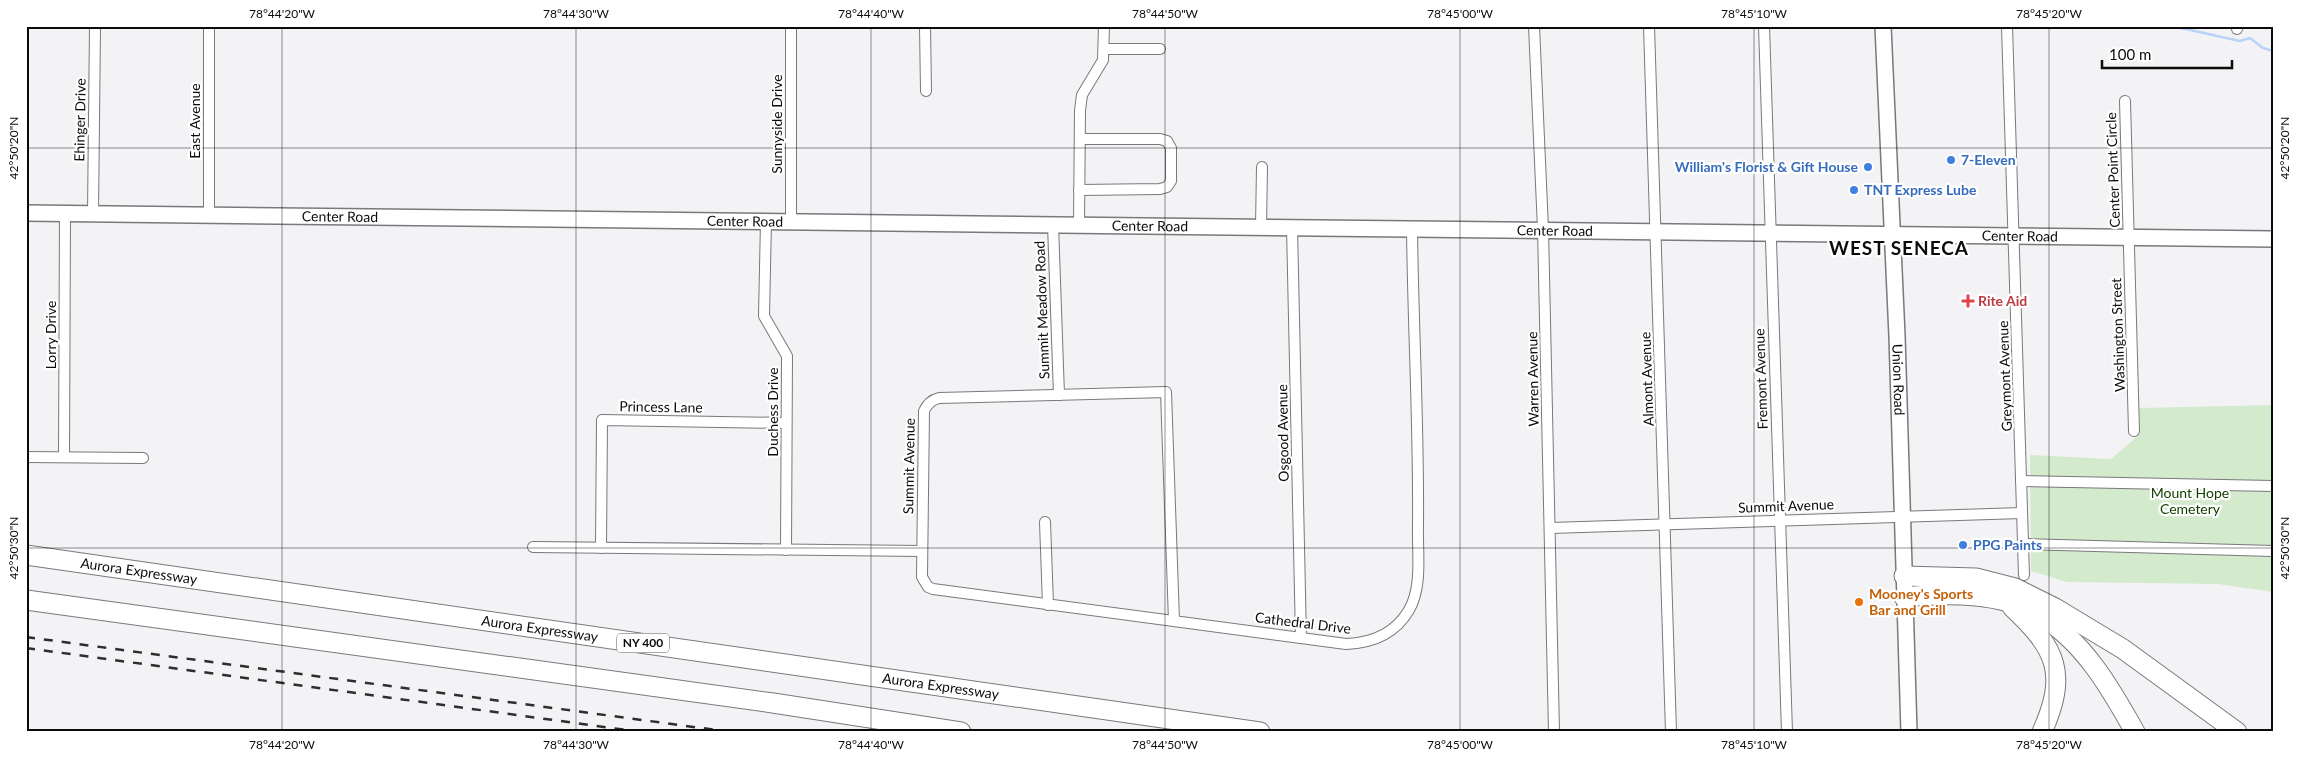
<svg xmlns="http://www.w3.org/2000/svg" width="2299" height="758" font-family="Lato,sans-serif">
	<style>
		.green { fill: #d4eacd }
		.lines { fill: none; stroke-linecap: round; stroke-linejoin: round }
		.stream { stroke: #bad2f7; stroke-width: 2.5 }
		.street-casing { stroke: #79797c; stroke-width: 12 }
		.secondary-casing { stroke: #79797c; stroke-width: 18 }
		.highway-casing { stroke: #79797c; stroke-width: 21 }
		.street { stroke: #fff; stroke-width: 10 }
		.secondary { stroke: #fff; stroke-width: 15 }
		.highway { stroke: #fff; stroke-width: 19 }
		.rail { stroke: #2e2e2f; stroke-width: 2.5; stroke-dasharray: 9 9; stroke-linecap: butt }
		.ticks { fill: none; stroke: #0b0b0c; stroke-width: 1; stroke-opacity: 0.45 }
		.shop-dot { fill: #3f7fe0; stroke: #fff; stroke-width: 2 }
		.health-dot { fill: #e0444e; stroke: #fff; stroke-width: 2 }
		.food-dot { fill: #e8710a; stroke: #fff; stroke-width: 2 }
		.labels { text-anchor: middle; stroke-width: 4.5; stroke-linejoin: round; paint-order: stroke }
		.shield { fill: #fff; stroke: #545455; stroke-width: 1 }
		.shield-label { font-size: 12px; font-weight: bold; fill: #0b0b0c }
		.street-label { font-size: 14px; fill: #0b0b0c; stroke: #fff }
		.shop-label { font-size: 14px; font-weight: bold; fill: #366cbe; stroke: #fff; text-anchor: start }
		.health-label { font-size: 14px; font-weight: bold; fill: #be3a42; stroke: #fff; text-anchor: start }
		.park-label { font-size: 14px; fill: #134000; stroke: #fff }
		.food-label { font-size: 14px; font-weight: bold; fill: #c56008; stroke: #fff; text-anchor: start }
		.district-label { font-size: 19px; font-weight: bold; letter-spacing: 1px; fill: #0b0b0c; stroke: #fff }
		.neatline { fill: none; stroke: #0b0b0c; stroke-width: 2 }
		.ticks-label { font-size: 12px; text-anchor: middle; fill: #0b0b0c }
	</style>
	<rect width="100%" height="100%" fill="#f3f3f6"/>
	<!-- green -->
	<path class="green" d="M2273,405V592L2218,584L2067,582L2031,571L2030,455L2111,459L2140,434L2139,408Z"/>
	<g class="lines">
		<!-- stream -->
		<path class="stream" d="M2172,26L2240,41L2250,38L2263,48L2273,51"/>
		<defs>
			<g id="street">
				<path d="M209,26V216"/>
				<path d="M925,26L926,91"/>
				<path d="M1534,26L1543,229L1554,732"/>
				<path d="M1649,26L1671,732"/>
				<path d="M1764,26L1787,732"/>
				<path d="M2007,26L2024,575"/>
				<path d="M2237,26V29"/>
				<path d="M1105,49H1160"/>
				<path d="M2125,101L2134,431"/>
				<path d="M1079,190L1160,189L1167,187L1171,181V148L1167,141L1160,139H1080"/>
				<path d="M93,214L95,26"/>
				<path d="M766,221L764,316L787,356L786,550"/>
				<path d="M791,222V26"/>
				<path d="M1053,224L1059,395"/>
				<path d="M1079,225L1080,110L1082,95L1103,60L1104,26"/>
				<path d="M1261,227L1262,167"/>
				<path d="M1292,227L1301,638"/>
				<path d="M26,457L143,458"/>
				<path d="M64,457L65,214"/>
				<path d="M2021,481L2273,486"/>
				<path d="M1045,522L1048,605"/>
				<path d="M1550,528L2022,513"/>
				<path d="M2023,544L2273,551"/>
				<path d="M533,547L922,551"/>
				<path d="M601,548L602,420L786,423"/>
				<path d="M1174,621L1166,392L939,398C931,400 927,404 924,411L922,577L928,587L933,589L1346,644C1372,643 1395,634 1409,610C1423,586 1417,551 1418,524C1419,425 1413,327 1412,228"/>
			</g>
			<g id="secondary">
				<path id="s1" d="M1883,26L1897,336L1909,732"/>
				<path id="s2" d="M26,213L2273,239"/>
			</g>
			<g id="highway">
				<path id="s3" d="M26,555L1260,732"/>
				<path d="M1904,576L1976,578L2015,588L2055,608L2123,649L2237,732"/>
				<path d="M1904,597C1947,593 2001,592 2039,615C2083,640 2111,689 2135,732"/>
				<path d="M26,600L773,703L961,732"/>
				<path d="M2012,607C2057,649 2068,674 2042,732"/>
			</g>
		</defs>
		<!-- street casing -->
		<use href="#street" class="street-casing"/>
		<!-- secondary casing -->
		<use href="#secondary" class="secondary-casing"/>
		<!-- highway casing -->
		<use href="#highway" class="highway-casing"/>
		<!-- street -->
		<use href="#street" class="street"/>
		<!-- secondary -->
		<use href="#secondary" class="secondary"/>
		<!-- highway -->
		<use href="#highway" class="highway"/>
		<!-- rail -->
		<g class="rail">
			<path d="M26,637L731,732"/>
			<path d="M26,648L641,732"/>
		</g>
	</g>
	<!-- ticks -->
	<path class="ticks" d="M282,26V732M576,26V732M871,26V732M1165,26V732M1460,26V732M1754,26V732M2049,26V732M26,148H2273M26,548H2273"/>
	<!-- markers -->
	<g class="shop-dot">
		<circle cx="1951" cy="160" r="5"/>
		<circle cx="1868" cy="167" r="5"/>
		<circle cx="1854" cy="190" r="5"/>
		<circle cx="1963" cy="545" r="5"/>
	</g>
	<path class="health-dot" d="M1965.5 293.5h5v5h5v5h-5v5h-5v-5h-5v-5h5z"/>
	<circle class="food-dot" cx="1859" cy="602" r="5"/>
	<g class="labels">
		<!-- shield labels -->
		<rect class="shield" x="617" y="633.5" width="52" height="19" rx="4"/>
		<g class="shield-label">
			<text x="643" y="647">NY 400</text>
		</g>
		<!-- street labels -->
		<g class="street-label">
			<text transform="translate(80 120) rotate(-89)" y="5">Ehinger Drive</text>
			<text transform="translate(195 121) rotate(-90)" y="5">East Avenue</text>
			<text transform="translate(777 124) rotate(-90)" y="5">Sunnyside Drive</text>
			<text transform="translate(2113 170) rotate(-92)" y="5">Center Point Circle</text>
			<text dy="5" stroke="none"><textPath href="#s2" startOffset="314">Center Road</textPath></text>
			<text dy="5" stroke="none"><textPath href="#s2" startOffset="719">Center Road</textPath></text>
			<text dy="5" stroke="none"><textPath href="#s2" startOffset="1124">Center Road</textPath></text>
			<text dy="5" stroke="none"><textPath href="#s2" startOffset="1529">Center Road</textPath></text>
			<text dy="5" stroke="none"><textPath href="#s2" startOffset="1994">Center Road</textPath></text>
			<text transform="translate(1042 310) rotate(-92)" y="5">Summit Meadow Road</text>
			<text transform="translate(51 335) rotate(-90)" y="5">Lorry Drive</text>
			<text transform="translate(2118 335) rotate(-92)" y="5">Washington Street</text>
			<text transform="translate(2005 376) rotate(-92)" y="5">Greymont Avenue</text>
			<text transform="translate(1533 379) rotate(-91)" y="5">Warren Avenue</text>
			<text transform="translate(1647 379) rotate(-92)" y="5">Almont Avenue</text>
			<text transform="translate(1761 379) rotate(-92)" y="5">Fremont Avenue</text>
			<text dy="5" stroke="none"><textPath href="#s1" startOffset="354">Union Road</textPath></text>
			<text transform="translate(661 407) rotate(1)" y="5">Princess Lane</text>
			<text transform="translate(773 412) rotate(-90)" y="5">Duchess Drive</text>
			<text transform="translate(1283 433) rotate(-91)" y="5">Osgood Avenue</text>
			<text transform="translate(909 466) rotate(-89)" y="5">Summit Avenue</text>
			<text transform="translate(1786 506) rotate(-2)" y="5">Summit Avenue</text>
			<text dy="5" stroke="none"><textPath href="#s3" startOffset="114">Aurora Expressway</textPath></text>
			<text transform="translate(1303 623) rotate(7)" y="5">Cathedral Drive</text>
			<text dy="5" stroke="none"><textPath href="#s3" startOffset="519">Aurora Expressway</textPath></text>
			<text dy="5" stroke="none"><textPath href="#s3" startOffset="924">Aurora Expressway</textPath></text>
		</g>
		<!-- shop labels -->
		<g class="shop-label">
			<text x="1961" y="165">7-Eleven</text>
			<text x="1858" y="172" text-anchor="end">William's Florist &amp; Gift House</text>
			<text x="1864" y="195">TNT Express Lube</text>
			<text x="1973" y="550">PPG Paints</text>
		</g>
		<!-- health labels -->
		<g class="health-label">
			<text x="1978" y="306">Rite Aid</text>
		</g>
		<!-- park labels -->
		<g class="park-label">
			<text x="2190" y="498">Mount Hope<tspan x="2190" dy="16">Cemetery</tspan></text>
		</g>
		<!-- food labels -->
		<g class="food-label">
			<text x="1869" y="599">Mooney's Sports<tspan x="1869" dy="16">Bar and Grill</tspan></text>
		</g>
		<!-- district labels -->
		<g class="district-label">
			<text x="1899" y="255">WEST SENECA</text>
		</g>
	</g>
	<!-- border -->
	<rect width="2299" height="758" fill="none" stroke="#ffffff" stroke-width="55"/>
	<!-- scale -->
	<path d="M2102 60v8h130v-8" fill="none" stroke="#0b0b0c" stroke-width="2.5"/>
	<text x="2109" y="60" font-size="15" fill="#0b0b0c" stroke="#ffffff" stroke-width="4" paint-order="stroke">100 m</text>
	<rect x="28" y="28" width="2244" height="702" class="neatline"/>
	<g class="ticks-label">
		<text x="282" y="18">78°44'20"W</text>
		<text x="576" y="18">78°44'30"W</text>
		<text x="871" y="18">78°44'40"W</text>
		<text x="1165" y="18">78°44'50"W</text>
		<text x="1460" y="18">78°45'00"W</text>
		<text x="1754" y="18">78°45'10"W</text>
		<text x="2049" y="18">78°45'20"W</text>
		<text transform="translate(2285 148) rotate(-90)" y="4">42°50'20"N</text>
		<text transform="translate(14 148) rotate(-90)" y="4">42°50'20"N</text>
		<text transform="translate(2285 548) rotate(-90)" y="4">42°50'30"N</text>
		<text transform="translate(14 548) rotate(-90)" y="4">42°50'30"N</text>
		<text x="282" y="749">78°44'20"W</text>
		<text x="576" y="749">78°44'30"W</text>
		<text x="871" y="749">78°44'40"W</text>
		<text x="1165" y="749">78°44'50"W</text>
		<text x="1460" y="749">78°45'00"W</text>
		<text x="1754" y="749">78°45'10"W</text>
		<text x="2049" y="749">78°45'20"W</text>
	</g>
</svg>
